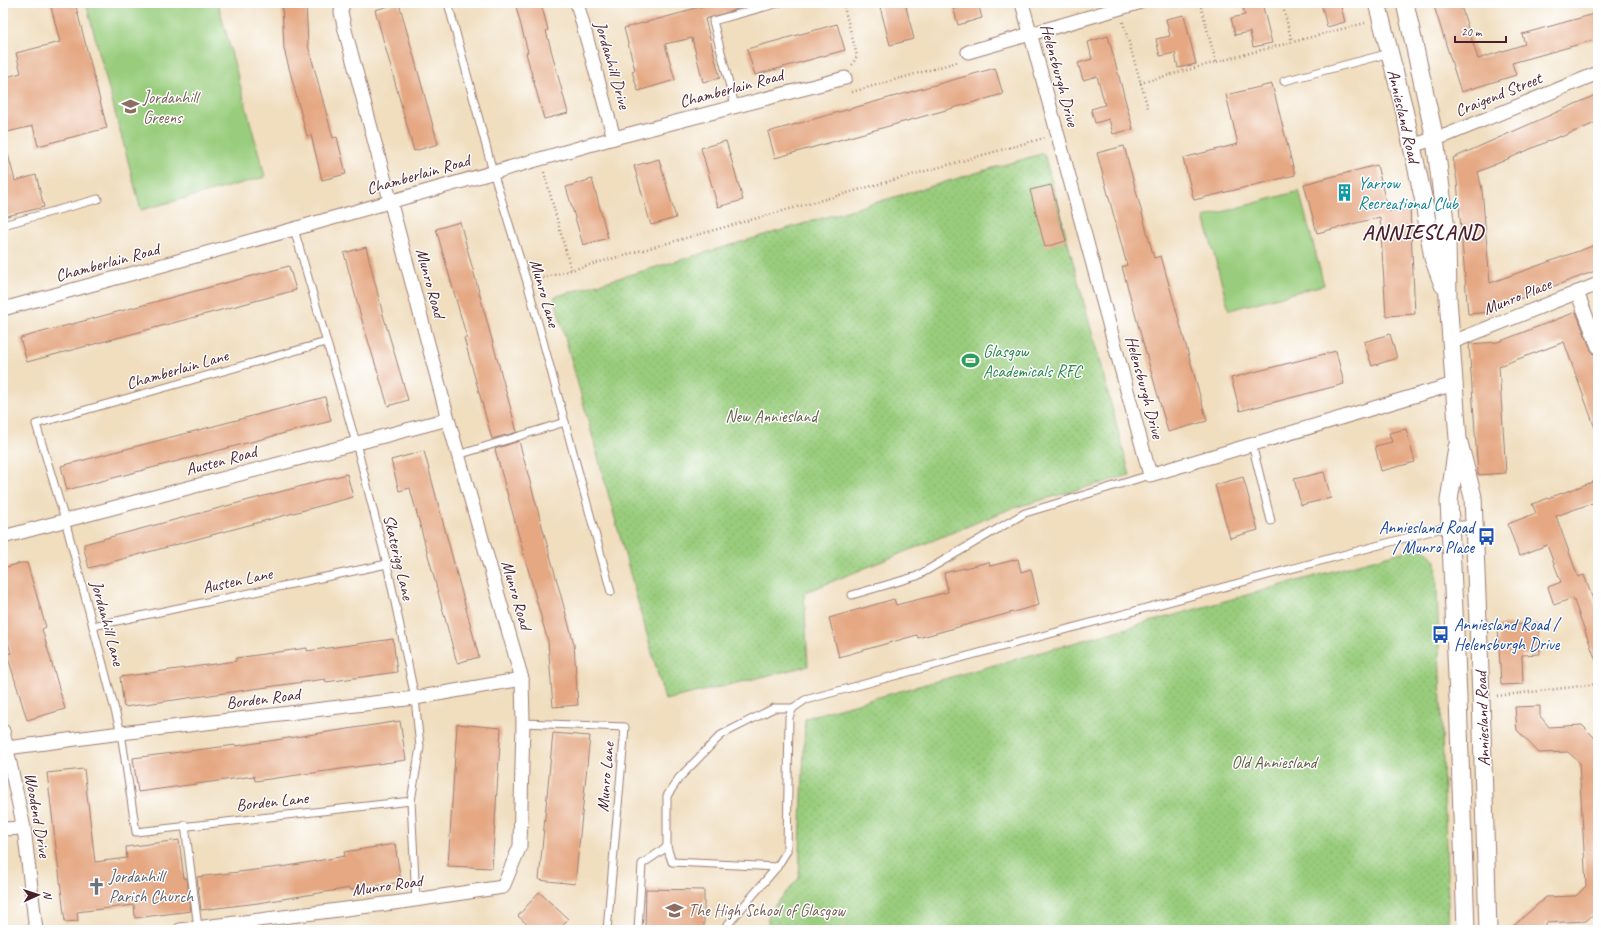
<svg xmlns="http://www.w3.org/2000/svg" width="1601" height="933" font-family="Caveat,sans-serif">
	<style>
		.grass { fill: #99cd7d; stroke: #727654 }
		.park { fill: url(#park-dots); stroke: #727654 }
		.building { fill: #e5a883 }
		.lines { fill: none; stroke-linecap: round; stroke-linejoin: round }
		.service-casing { stroke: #9d7e75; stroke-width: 9 }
		.minor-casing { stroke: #9d7e75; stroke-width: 15 }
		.tertiary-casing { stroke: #9d7e75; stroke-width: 19 }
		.path { stroke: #9d7e75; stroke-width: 2.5; stroke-dasharray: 1 3; stroke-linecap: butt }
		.service { stroke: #fff; stroke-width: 7 }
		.minor { stroke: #fff; stroke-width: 13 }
		.tertiary { stroke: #fff; stroke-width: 17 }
		.labels { text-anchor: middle; stroke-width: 3; stroke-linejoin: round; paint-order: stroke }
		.street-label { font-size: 17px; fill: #4a1f2b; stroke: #fff }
		.education-label { font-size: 17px; fill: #785e54; stroke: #fff; text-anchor: start }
		.culture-label { font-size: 17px; fill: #0d838f; stroke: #fff; text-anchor: start }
		.leisure-label { font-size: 17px; fill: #27864d; stroke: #fff; text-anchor: start }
		.park-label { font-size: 17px; fill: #665c48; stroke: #fff }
		.transit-label { font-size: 17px; fill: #164399; stroke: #fff; text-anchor: end }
		.worship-label { font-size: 17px; fill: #5b616d; stroke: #fff; text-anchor: start }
		.district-label { font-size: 21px; font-weight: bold; letter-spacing: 1px; fill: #4a1f2b; stroke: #fff }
	</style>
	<defs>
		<pattern id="park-dots" width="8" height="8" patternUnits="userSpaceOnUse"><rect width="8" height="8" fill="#99cd7d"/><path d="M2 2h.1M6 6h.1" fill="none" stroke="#85b06c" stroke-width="1.8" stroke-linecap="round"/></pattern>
	</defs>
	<rect width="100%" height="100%" fill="#fff"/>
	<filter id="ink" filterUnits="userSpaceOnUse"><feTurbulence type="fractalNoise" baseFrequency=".025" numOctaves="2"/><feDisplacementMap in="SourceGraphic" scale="8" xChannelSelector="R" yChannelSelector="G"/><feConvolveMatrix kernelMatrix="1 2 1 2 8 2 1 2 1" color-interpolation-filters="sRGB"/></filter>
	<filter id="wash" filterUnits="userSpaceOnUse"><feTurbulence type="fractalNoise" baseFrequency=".012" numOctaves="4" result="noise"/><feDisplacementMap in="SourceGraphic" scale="16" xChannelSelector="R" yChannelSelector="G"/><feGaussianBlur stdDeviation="0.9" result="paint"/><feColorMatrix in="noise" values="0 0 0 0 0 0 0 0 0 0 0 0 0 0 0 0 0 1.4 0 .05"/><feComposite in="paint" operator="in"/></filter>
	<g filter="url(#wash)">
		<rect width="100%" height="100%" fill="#f0debf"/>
		<!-- grass -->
		<g class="grass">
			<path d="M86,3H218L265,177L141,210Z"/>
			<path d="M1299,191L1324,285L1229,310L1204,217Z"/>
		</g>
		<!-- park -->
		<g class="park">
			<path d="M1044,153L1130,475L1010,509L804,593L808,666L665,700L554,297Z"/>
			<path d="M1416,548L1425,549L1436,561L1449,930H768V913L799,878L805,719L814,715Z"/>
		</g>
		<g id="blocks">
			<!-- building -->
			<g class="building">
				<path d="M50,3H75L107,128L38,146L33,126L3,133V78L21,73L16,53L60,42Z"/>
				<path d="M282,3H306L308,45L333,138L337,137L346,174L322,180L311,135L307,136L284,49Z"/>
				<path d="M399,3L438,144L414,151L375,10Z"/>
				<path d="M515,3H541L548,30L546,31L568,113L544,119L526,53L528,52Z"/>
				<path d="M713,3H748V6L705,19L720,78L703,82L692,38L665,44L675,80L638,91L632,71L635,70L624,28L685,12V11Z"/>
				<path d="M879,3H905L914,39L890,45Z"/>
				<path d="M952,3H978L982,18L958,25Z"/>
				<path d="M1242,3H1262L1272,43L1253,47L1250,32L1235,35L1231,18L1245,15Z"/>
				<path d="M1321,3H1340L1345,22L1327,27Z"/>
				<path d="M1433,3H1460L1478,59L1525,44L1522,34L1598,13V39L1512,63L1516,75L1461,92Z"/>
				<path d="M1184,15L1196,64L1178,68L1175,53L1160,56L1156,39L1170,36L1166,19Z"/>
				<path d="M837,24L845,50L755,75L747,49Z"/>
				<path d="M1108,36L1133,129L1113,134L1109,119L1095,123L1091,109L1105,105L1097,76L1083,80L1078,63L1092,59L1088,42Z"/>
				<path d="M995,68L1003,94L775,158L768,132Z"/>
				<path d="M1272,84L1295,175L1194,200L1183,158L1238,144L1226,95Z"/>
				<path d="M1598,94V122L1561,137L1560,136L1478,172L1482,189L1490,283L1598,244V270L1492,309V312L1468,314L1457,181L1453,158Z"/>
				<path d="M726,141L743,200L718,207L701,148Z"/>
				<path d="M1124,146L1154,258L1161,256L1207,421L1168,432L1122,267L1127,265L1097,153Z"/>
				<path d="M3,154H8L15,181L36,175L44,207L3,217Z"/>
				<path d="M659,159L676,218L651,225L634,166Z"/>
				<path d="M1377,165L1388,211L1410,209L1415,314L1386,316L1380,217L1317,233L1304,184Z"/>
				<path d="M592,179L608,238L583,245L566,187Z"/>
				<path d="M1051,185L1066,241L1045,247L1030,190Z"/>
				<path d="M460,222L517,432L492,439L464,338H467L436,229Z"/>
				<path d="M366,247L382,311L408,400L388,406L361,317L344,253Z"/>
				<path d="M289,266L296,290L27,362L20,338Z"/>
				<path d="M1576,312L1591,350L1594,354L1598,364V430L1596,431L1564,342L1551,347L1499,366L1506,473L1478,475L1469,344L1498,342Z"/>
				<path d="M1390,334L1397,358L1372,366L1364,342Z"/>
				<path d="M1336,351L1344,384L1240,411L1231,378Z"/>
				<path d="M325,397L331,421L67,490L61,466Z"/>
				<path d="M1406,429L1415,462L1381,471L1375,446L1392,442L1389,433Z"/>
				<path d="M519,441L574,644L578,705L553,707L548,642L495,449Z"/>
				<path d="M424,451L479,657L457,663L410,488L399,491L391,460Z"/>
				<path d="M1324,472L1331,498L1301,505L1294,479Z"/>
				<path d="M347,474L353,497L89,568L84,549V544Z"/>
				<path d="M1243,477L1258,530L1230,538L1215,485Z"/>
				<path d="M1598,480V501L1556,516L1578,577L1584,575L1598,613V660L1596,661L1573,598L1554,605L1548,587L1561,582L1547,545L1519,556L1508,524L1536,513L1532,504Z"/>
				<path d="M1018,559L1021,572L1031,569L1039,605L918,638L917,635L839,657L829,618L894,599L896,605L948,592L944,573L989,562L990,566Z"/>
				<path d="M21,563H27L46,627L42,629L65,709L27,720L7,654L11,653L3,625V568Z"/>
				<path d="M1538,624L1540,654L1522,655L1523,684L1501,685L1498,625Z"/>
				<path d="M393,639L397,672L326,682L325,679L124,707L120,677L236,661V658L307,648V651Z"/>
				<path d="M1540,706V716L1549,727L1582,725L1598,741V910L1586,921L1546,923V930H1509L1546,897L1576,896L1586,886L1579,762L1568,752L1539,753L1517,730L1515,707Z"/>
				<path d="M400,721L406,760L255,781L254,776L138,792L133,758L236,745V746Z"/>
				<path d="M457,724L501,728L492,868L448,866Z"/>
				<path d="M553,733L590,736L575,884L539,880Z"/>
				<path d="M84,769L95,862L127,858L126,847L179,840L184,879L187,878L191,911L135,918L134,905L77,912L78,921L65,922L47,773Z"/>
				<path d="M395,844L401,882L350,890V888L258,903L201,910L197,877L288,866L345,856L344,852Z"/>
				<path d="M646,889L704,890V930H645Z"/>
				<path d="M539,892L568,919L559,930H533L518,916Z"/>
			</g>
		</g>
	</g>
	<g filter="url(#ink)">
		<use href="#blocks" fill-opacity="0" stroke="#9d7e75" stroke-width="1"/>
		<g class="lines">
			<defs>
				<g id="service">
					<path d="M448,3L493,172L527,282L611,592"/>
					<path d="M1284,81L1390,53"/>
					<path d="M735,106L713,21L779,3"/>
					<path d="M3,225L98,199"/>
					<path d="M294,229L356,443L387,564L415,698L420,747L411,801L416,900"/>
					<path d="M326,342L36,424L65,520L121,733L136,832L411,801"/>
					<path d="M1252,444L1271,521"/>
					<path d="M458,455L565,422"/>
					<path d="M852,595L917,576L1025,513L1150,475"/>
					<path d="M93,626L387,564"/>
					<path d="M523,723L625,727L607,930"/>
					<path d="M185,825L198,928"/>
					<path d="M777,867L672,862L667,847V796L679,778L721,735L774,708H793"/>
					<path d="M638,930L642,864L667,847"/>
					<path d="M723,930L777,867L787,851L789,717L793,708L805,700L1450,526L1474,524"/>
				</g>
				<g id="minor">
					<path d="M577,3L614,138"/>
					<path d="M1022,3L1150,475L1454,384"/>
					<path d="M968,52L1138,3"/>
					<path d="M1411,146L1447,135L1598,73"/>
					<path d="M1577,292L1598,347"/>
					<path d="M3,309L294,229L614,138L845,78"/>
					<path d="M1450,343L1598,284"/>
					<path d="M3,537L448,419"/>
					<path d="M3,731L24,828L36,930"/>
					<path d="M7,748L121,733L415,698L522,679"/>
					<path d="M3,829L24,828"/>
					<path d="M180,930L401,902L503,887L520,846L523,723L522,679L448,419L345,30L341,12L343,3"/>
				</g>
				<g id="tertiary">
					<path d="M1377,3L1403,105L1423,197L1433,258L1443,285"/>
					<path d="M1405,3L1435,139L1447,238L1448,298L1458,439L1473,497L1481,697L1488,930"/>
					<path d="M1457,447L1449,501L1458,698L1466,930"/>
				</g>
			</defs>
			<!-- service casing -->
			<use href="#service" class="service-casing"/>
			<!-- minor casing -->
			<use href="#minor" class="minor-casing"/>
			<!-- tertiary casing -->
			<use href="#tertiary" class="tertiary-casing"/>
			<!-- path -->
			<g class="path">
				<path d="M843,3L857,56L852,65"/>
				<path d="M1200,3L1216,62"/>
				<path d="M1282,3L1292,42"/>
				<path d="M1123,22L1148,108"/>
				<path d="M1140,83L1235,57L1365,23"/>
				<path d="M852,92L957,62"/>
				<path d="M544,172L571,270"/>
				<path d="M539,279L1044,138"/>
				<path d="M1497,696L1598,684"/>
			</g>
			<!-- service -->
			<use href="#service" class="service"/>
			<!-- minor -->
			<use href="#minor" class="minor"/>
			<!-- tertiary -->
			<use href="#tertiary" class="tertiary"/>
		</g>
	</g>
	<!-- icons -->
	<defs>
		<symbol id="school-bare" viewBox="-9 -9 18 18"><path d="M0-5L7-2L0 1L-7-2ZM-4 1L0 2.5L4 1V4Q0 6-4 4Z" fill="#8d6e63" stroke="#fff" stroke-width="2.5" paint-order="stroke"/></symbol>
		<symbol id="building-bare" viewBox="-9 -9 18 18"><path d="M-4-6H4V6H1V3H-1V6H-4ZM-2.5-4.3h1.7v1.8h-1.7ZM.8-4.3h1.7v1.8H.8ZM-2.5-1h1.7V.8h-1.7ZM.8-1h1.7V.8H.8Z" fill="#0f9aa8" stroke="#fff" stroke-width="2.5" paint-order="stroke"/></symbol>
		<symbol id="stadium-bare" viewBox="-9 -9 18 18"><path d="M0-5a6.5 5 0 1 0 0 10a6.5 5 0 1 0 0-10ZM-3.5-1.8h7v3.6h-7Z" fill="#2e9e5b" stroke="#fff" stroke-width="2.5" paint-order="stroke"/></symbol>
		<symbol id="bus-bare" viewBox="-9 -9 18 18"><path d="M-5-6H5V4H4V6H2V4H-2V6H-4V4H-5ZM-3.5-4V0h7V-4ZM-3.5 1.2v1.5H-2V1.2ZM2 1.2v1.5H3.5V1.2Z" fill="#1a4fb4" stroke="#fff" stroke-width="2.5" paint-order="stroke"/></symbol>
		<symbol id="church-bare" viewBox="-9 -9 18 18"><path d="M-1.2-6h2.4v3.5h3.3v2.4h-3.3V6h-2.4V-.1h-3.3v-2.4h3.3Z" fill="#6b7280" stroke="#fff" stroke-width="2.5" paint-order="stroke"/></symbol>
	</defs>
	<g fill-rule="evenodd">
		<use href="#school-bare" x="118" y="94" width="25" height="25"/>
		<use href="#building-bare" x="1332" y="180" width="25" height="25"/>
		<use href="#stadium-bare" x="958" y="348" width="25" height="25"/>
		<use href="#bus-bare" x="1474" y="524" width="25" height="25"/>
		<use href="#bus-bare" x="1428" y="622" width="25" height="25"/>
		<use href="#church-bare" x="84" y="874" width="25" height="25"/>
		<use href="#school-bare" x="662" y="898" width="25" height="25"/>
	</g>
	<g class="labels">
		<!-- street labels -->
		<g class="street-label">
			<text transform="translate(613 65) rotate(74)" y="6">Jordanhill Drive</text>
			<text transform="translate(1060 75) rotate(75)" y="6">Helensburgh Drive</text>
			<text transform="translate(731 88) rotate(-15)" y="6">Chamberlain Road</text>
			<text transform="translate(1498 94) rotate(-22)" y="6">Craigend Street</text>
			<text transform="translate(1404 116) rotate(77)" y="6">Anniesland Road</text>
			<text transform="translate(418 174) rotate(-16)" y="6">Chamberlain Road</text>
			<text transform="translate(107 262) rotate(-15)" y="6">Chamberlain Road</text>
			<text transform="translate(431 283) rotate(75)" y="6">Munro Road</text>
			<text transform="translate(545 293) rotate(74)" y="6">Munro Lane</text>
			<text transform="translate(1517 296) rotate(-22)" y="6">Munro Place</text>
			<text transform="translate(177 369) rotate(-16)" y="6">Chamberlain Lane</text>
			<text transform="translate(1145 387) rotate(75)" y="6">Helensburgh Drive</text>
			<text transform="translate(221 460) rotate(-15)" y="6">Austen Road</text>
			<text transform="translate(399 557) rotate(77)" y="6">Skaterigg Lane</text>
			<text transform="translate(237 580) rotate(-12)" y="6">Austen Lane</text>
			<text transform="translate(517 595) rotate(74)" y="6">Munro Road</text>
			<text transform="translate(108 623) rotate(75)" y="6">Jordanhill Lane</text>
			<text transform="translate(263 698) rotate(-7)" y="6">Borden Road</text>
			<text transform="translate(1482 719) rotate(-92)" y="6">Anniesland Road</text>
			<text transform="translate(605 777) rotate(-85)" y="6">Munro Lane</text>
			<text transform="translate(272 801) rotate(-6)" y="6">Borden Lane</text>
			<text transform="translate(38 815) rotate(80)" y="6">Woodend Drive</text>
			<text transform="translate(387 885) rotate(-8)" y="6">Munro Road</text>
		</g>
		<!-- education labels -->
		<g class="education-label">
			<text x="143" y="103">Jordanhill<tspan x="143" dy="20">Greens</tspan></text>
			<text x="688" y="916">The High School of Glasgow</text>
		</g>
		<!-- culture labels -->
		<g class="culture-label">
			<text x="1358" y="189">Yarrow<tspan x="1358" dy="20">Recreational Club</tspan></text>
		</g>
		<!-- leisure labels -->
		<g class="leisure-label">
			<text x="983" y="357">Glasgow<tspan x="983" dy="20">Academicals RFC</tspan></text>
		</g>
		<!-- park labels -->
		<g class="park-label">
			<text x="771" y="422">New Anniesland</text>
			<text x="1274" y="768">Old Anniesland</text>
		</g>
		<!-- transit labels -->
		<g class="transit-label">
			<text x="1474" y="533">Anniesland Road<tspan x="1474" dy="20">/ Munro Place</tspan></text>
			<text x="1454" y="630" text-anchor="start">Anniesland Road /<tspan x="1454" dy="20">Helensburgh Drive</tspan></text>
		</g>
		<!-- worship labels -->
		<g class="worship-label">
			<text x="109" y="882">Jordanhill<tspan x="109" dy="20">Parish Church</tspan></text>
		</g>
		<!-- district labels -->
		<g class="district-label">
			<text x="1423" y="239">ANNIESLAND</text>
		</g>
	</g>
	<!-- margin -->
	<rect width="1601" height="933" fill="none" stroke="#fff" stroke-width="16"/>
	<!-- north arrow -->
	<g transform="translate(38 895) rotate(87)" stroke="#ffffff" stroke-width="3" paint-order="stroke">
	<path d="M0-3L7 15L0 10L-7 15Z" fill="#4a1f2b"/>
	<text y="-6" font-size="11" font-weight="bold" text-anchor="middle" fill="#4a1f2b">N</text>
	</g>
	<!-- scale -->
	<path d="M1455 36v6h51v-6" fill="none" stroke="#4a1f2b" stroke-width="2"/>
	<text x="1461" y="36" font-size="12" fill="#4a1f2b" stroke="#ffffff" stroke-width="3" paint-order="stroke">20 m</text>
</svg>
